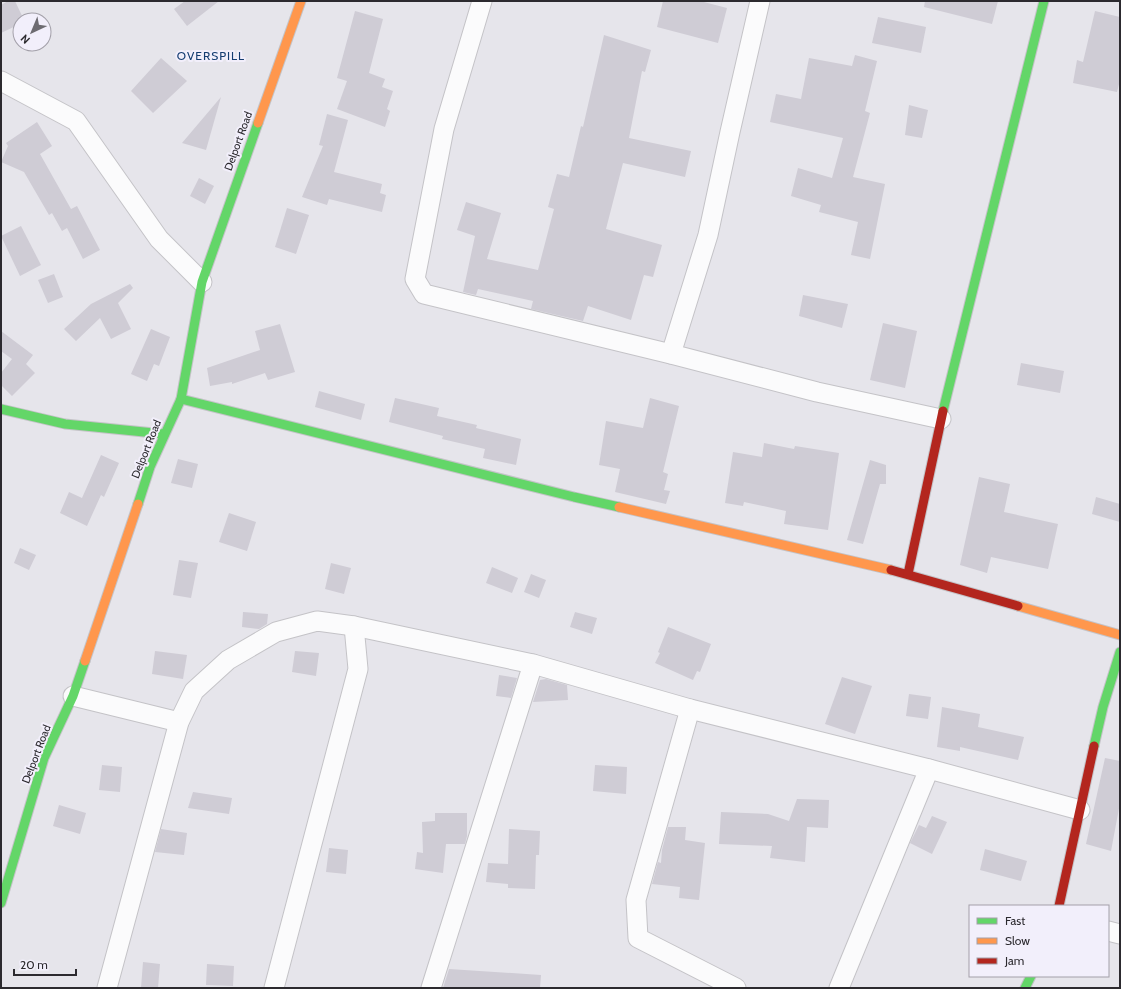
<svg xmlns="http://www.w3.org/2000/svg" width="1121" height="989" font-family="Cabin,sans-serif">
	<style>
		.building { fill: #cfccd5 }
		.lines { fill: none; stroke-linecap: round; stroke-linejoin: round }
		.street-casing { stroke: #c4c3c7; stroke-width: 21 }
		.fast-casing { stroke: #c4c3c7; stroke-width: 11 }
		.slow-casing { stroke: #c4c3c7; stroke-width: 11 }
		.jam-casing { stroke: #c4c3c7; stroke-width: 11 }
		.street { stroke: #fbfbfc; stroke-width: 19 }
		.fast { stroke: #63d668; stroke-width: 9 }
		.slow { stroke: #ff974d; stroke-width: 9 }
		.jam { stroke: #b3261e; stroke-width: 9 }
		.labels { text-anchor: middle; stroke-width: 4; stroke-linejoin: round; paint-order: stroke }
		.street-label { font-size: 11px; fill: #2c2a2f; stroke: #f2effb }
		.neighbourhood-label { font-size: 12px; letter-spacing: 1px; fill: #153d71; stroke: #f2effb }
	</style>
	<rect width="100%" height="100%" fill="#e6e5eb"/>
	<!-- building -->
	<g class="building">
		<path d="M8,1H15L24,20H20V24L1,33V5Z"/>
		<path d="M185,1H219L187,26L174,9Z"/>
		<path d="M663,1H700L727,8L718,43L657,27Z"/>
		<path d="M925,1H998L992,24L924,7Z"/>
		<path d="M355,11L383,19L369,73L385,79L382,87L393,91L387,109L390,111L385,127L337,109L347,81L337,78Z"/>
		<path d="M1095,11L1120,17V80L1117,92L1073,83L1077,60L1083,62Z"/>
		<path d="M878,17L926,27L921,53L872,43Z"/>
		<path d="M604,35L651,50L645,72L642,71L629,138L691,151L685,177L623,163L606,229L662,245L653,277L644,275L631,320L588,306L583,321L531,309L533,301L478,289L476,295L463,292L475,236L457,230L466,202L501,213L487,259L538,270L554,209L548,207L557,174L569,177L581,126L583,127Z"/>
		<path d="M855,55L877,61L865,111L870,113L853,177L885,184L870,259L851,255L858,222L819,212L821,205L791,196L798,168L832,178L843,138L770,122L776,94L801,99L809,58L852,66Z"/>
		<path d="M161,58L187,81L153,113L131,91Z"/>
		<path d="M221,97L206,150L182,143Z"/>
		<path d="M909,105L928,110L922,138L905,135Z"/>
		<path d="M327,114L348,120L334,172L382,184L380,193L386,195L382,212L329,199L327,205L302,197L323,146L319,145Z"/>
		<path d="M37,122L52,146L40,154L71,209L77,206L100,250L83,259L67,228L62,231L52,213L49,215L24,172L1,162L8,146L6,143Z"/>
		<path d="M199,178L214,186L205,204L190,196Z"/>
		<path d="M287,208L309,215L296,254L275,247Z"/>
		<path d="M21,226L41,265L20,276L1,236Z"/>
		<path d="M54,274L63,297L48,303L38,280Z"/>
		<path d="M130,284L133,288L118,303L131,329L111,339L100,318L76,341L64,329L91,304Z"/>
		<path d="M803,295L848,304L842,328L799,316Z"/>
		<path d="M883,323L917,331L905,388L870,380Z"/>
		<path d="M280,324L295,372L268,380L265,373L232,384V382L210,386L207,368L260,350L255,331Z"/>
		<path d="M151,329L170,337L159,366L154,364L147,381L131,374Z"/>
		<path d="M1,331L33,355L26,364L35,373L12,396L1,385V373L12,359L1,351Z"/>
		<path d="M1021,363L1064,371L1060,393L1017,385Z"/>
		<path d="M319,391L365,404L361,420L315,407Z"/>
		<path d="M395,398L439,408L437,416L477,425L476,428L521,439L516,465L483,458L485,449L442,439L443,436L389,422Z"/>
		<path d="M650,398L679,406L663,472L668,474L664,490L670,491L666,504L615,492L620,469L599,465L606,421L643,428Z"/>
		<path d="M764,443L794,449L795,446L839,453L828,530L784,524L786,511L744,502L743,506L725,503L733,452L762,457Z"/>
		<path d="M101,455L119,463L104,497L101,495L87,526L60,513L69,492L82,498Z"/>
		<path d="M178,459L198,464L192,488L171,483Z"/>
		<path d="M870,460L886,465V484H880L863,544L847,540Z"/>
		<path d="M979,477L1010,484L1004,512L1058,524L1048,569L991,557L987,573L960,565Z"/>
		<path d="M1096,497L1120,504V522L1092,514Z"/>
		<path d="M229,513L256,522L247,551L219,542Z"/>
		<path d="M20,548L36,555L29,570L14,563Z"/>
		<path d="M179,560L198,563L191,598L173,595Z"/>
		<path d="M331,563L351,568L344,594L325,589Z"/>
		<path d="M492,567L518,578L512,593L486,583Z"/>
		<path d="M531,574L546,580L539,598L524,592Z"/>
		<path d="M243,612L268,614L267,624L259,629L242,627Z"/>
		<path d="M575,612L597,618L592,634L570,627Z"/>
		<path d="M668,627L711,644L700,672L697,671L693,680L655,663L660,653L658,652Z"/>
		<path d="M155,651L187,655L183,679L152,674Z"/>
		<path d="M295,651L319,653L316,676L292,672Z"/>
		<path d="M499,675L517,678L511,698L496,696Z"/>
		<path d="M842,677L872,686L855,734L825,724Z"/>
		<path d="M546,679L567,685L568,700L533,702L540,680Z"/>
		<path d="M909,694L931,697L928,719L906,716Z"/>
		<path d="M942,707L980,714L978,727L1024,737L1018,760L960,747V751L937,747Z"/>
		<path d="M1105,758L1120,761V803L1111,851L1086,844Z"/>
		<path d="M102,765L122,767L120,792L99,790Z"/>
		<path d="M595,765L627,767L626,794L593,791Z"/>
		<path d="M193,792L232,798L229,814L188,808Z"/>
		<path d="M797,799L829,800L828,828L807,827L805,862L770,858L772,846L719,844L721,812L768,814L789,821Z"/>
		<path d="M59,805L86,813L80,834L53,826Z"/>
		<path d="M435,813H467V836L465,844H446L443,873L415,869L417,852L423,853L422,822L435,821Z"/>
		<path d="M932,816L947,822L932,854L910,843L919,825L926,828Z"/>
		<path d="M668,827H686L685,840L705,843L699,900L679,898L680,887L652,884L658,862L661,863L662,850Z"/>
		<path d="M161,829L187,833L184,855L155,852Z"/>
		<path d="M509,829L540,831L539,855H536L535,889L508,888V884L486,882L488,863L508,864Z"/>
		<path d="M329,848L348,850L346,874L326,872Z"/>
		<path d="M985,849L1027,861L1021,881L980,870Z"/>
		<path d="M143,962L160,964L158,988H141Z"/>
		<path d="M207,964L234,966L233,986L206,985Z"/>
		<path d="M449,969L541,975L540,988H443Z"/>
	</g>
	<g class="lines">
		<defs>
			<g id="street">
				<path d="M482,1L444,129L415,279L424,294L671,354L817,392L941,419"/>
				<path d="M1,81L76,121L159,239L202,282"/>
				<path d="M671,354L708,235L730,132L760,1"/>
				<path d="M73,696L179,722"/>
				<path d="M690,709L636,900L638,938L736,988"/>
				<path d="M1108,931L1120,934"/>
				<path d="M107,988L179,722L194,691L228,660L276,632L317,621L354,626L533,664L690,709L929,769L1080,810"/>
				<path d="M274,988L358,669L354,626"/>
				<path d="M431,988L533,664"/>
				<path d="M839,988L929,769"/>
			</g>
			<g id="fast">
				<path d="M181,399L574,497L619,507"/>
				<path d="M1,409L65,424L164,434"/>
				<path d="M943,411L1044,1"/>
				<path d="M138,504L150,467L181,399L202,282L258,123"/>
				<path d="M1094,746L1103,707L1120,652"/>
				<path d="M1,903L44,758L73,696L85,661"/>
				<path d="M1025,988L1031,976"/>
			</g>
			<g id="slow">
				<path d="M258,123L301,1"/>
				<path d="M619,507L891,570"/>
				<path d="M1018,606L1120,635"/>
				<path d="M85,661L138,504"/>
			</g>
			<g id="jam">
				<path d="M891,570L1018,606"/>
				<path d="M908,574L943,411"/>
				<path d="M1059,906L1094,746"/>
			</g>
		</defs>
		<!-- street casing -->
		<use href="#street" class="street-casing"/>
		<!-- fast casing -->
		<use href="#fast" class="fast-casing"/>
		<!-- slow casing -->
		<use href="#slow" class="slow-casing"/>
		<!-- jam casing -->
		<use href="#jam" class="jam-casing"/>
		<!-- street -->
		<use href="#street" class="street"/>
		<!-- fast -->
		<use href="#fast" class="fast"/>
		<!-- slow -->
		<use href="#slow" class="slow"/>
		<!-- jam -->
		<use href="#jam" class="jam"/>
	</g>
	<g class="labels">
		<!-- street labels -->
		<g class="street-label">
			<text transform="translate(238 141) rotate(-70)" y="4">Delport Road</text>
			<text transform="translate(146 449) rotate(-68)" y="4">Delport Road</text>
			<text transform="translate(36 754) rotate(-69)" y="4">Delport Road</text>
		</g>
		<!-- neighbourhood labels -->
		<g class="neighbourhood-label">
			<text x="211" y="60">OVERSPILL</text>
		</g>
	</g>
	<!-- border -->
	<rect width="1121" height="989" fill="none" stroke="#2c2a2f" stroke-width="4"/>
	<!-- legend -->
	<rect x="969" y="905" width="140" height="72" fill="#f2effb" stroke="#a3a0a9"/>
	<rect x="977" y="918" width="20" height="6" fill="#63d668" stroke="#a3a0a9"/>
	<text x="1005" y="925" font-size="12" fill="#2c2a2f">Fast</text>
	<rect x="977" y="938" width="20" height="6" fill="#ff974d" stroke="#a3a0a9"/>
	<text x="1005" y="945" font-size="12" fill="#2c2a2f">Slow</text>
	<rect x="977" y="958" width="20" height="6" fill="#b3261e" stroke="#a3a0a9"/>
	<text x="1005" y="965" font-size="12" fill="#2c2a2f">Jam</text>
	<!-- north arrow -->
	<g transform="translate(32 32) rotate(224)"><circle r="19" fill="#f2effb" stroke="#a3a0a9"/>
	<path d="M0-3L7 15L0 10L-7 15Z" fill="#6d6b71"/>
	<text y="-6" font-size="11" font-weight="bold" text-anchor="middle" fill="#2c2a2f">N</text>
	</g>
	<!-- scale -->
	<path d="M14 969v6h62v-6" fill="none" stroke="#2c2a2f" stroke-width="2"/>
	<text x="20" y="969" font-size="12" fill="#2c2a2f" stroke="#f2effb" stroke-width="3" paint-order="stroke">20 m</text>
</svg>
